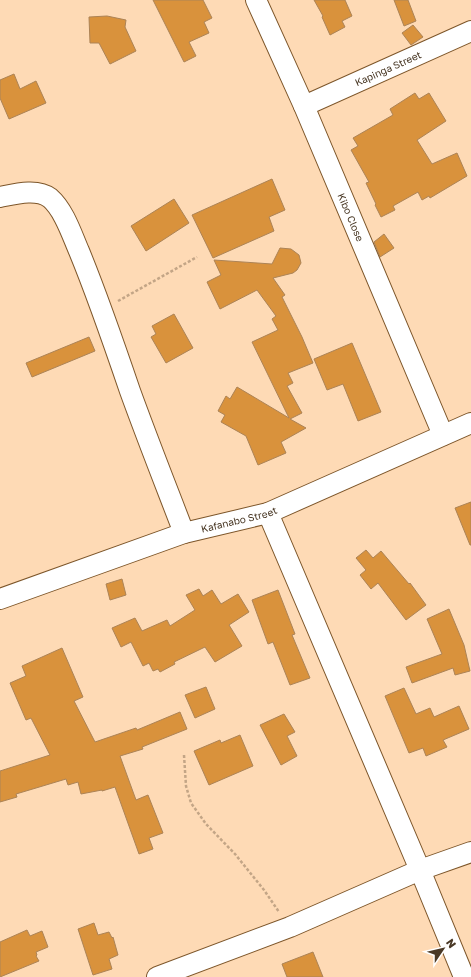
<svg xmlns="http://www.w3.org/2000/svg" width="471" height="977" font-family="'Golos Text',sans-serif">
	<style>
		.building { fill: #d9923c; stroke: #ac8356 }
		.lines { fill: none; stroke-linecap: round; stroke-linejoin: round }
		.street-casing { stroke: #7d562a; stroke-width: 22 }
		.path { stroke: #c3a586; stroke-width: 2.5; stroke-dasharray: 3 2; stroke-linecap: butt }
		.street { stroke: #fff; stroke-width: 20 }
		.labels { text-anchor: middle; stroke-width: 3; stroke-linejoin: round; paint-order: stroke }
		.street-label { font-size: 10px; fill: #493825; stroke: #fff }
	</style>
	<rect width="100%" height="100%" fill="#fedab5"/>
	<!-- building -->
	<g class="building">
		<path d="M153,0H203L212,18L204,22L209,33L189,42L196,56L184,62Z"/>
		<path d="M314,0H345L352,16L342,21L345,27L330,35L322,17L323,16Z"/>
		<path d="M394,0H408L416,21L404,26Z"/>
		<path d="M107,16L126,20L125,27L136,51L110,64L99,43H90L89,17Z"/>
		<path d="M413,25L423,37L411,45L402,33Z"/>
		<path d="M14,74L20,89L36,81L46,103L9,119L0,98V80Z"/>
		<path d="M415,93L419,99L429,93L446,121L417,140L432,164L457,153L467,176L430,198L429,196L422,200L418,192L393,206L395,210L381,217L375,205L376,204L366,183L369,182L351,150L358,146L353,138L393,115L390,109Z"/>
		<path d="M272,179L285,210L269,217L274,231L213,258L192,215Z"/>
		<path d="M174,199L189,223L146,251L131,226Z"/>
		<path d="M384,234L394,248L380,257L374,242Z"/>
		<path d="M280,248L291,249L299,255L301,263L297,270L293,273L273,278L285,295L282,297L302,337L313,363L288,373L293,383L287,386L302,413L290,419L306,428L281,442L286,453L258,465L246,436L221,422L225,415L218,411L226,396L230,399L237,387L289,418L252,342L278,330L272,319L276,316L257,290L220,309L207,282L221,275L214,260L272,264Z"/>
		<path d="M174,314L193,348L166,363L151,337L156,334L152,326Z"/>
		<path d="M89,337L95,351L32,377L26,363Z"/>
		<path d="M352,343L381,412L358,421L343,384L327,390L314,359Z"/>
		<path d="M471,502V545H470L455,508Z"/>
		<path d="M366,550L373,558L381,551L409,584L410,583L426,605L406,620L378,583L371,589L360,575L366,570L356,558Z"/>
		<path d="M122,579L126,595L110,600L106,584Z"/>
		<path d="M199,589L203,596L212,590L221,604L238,594L249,612L229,625L242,646L215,662L205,647L174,662L175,664L160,672L158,669L153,671L149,663L143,666L131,642L121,647L112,628L135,618L142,631L167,620L170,626L195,610L186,595Z"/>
		<path d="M278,590L295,634L292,635L310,678L290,685L273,642L268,644L252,600Z"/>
		<path d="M449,609L464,645L470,671L455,675L453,668L412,683L406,667L442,654L427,619Z"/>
		<path d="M62,648L83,697L74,701L95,742L136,728L137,730L180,712L187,729L142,747L143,749L120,756L136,800L148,795L163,833L149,838L153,849L139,854L115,787L102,791V790L81,794L78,782L68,785L66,779L16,794L17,797L0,802V771L50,755L31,718L26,720L10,683L26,676L22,666Z"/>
		<path d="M206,687L215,709L195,718L185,695Z"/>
		<path d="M404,688L416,714L430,708L434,717L459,706L469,729L443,740L447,747L426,756L423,748L409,753L385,696Z"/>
		<path d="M284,714L295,732L287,736L297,756L281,765L260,725Z"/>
		<path d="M240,735L253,766L209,785L194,751L220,740L221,743Z"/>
		<path d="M94,923L98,935L109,932L112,938L113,937L118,955L109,959L112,969L93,975L78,929Z"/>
		<path d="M27,930L30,936L42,931L48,947L36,952L37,955L36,956L39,961L0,977V942Z"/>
		<path d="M313,952L323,977H287L282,964Z"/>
	</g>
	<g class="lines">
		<defs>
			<g id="street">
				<path id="s1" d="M256,0L304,106L443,435"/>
				<path id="s2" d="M304,106L471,31"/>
				<path d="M0,197C15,194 37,188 50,198C64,210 72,235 79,251C98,297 114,344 130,391C147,438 166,486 184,533"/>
				<path d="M268,513L420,870L464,977"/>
				<path id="s3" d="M0,599L184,533L268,513L471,423"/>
				<path d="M157,977L290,927L420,870L471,852"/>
			</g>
		</defs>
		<!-- street casing -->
		<use href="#street" class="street-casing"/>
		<!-- path -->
		<g class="path">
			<path d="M118,301L197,257"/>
			<path d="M184,755L186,786L191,803L206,824L235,854L264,890L279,912"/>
		</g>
		<!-- street -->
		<use href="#street" class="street"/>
	</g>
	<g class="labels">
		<!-- street labels -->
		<g class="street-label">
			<text dy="4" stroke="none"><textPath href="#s2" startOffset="92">Kapinga Street</textPath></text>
			<text dy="4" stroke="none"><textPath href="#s1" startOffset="237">Kibo Close</textPath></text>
			<text dy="4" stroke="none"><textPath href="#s3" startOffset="252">Kafanabo Street</textPath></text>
		</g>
	</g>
	<!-- north arrow -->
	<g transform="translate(443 949) rotate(55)" stroke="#ffffff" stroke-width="3" paint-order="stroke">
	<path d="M0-3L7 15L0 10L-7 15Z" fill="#493825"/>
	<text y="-6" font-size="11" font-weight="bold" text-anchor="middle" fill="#493825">N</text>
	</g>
</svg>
